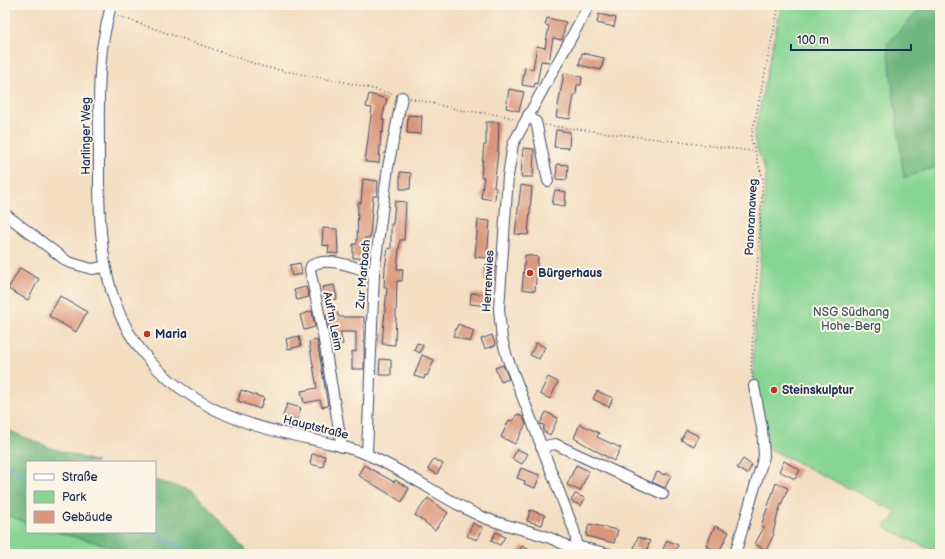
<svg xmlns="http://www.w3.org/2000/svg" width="945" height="559" font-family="'Balsamiq Sans',sans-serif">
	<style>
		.green { fill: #87d593; stroke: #518278 }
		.forest { fill: #6db67d; stroke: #44726e }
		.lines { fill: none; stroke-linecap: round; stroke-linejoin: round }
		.stream { stroke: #6ca3da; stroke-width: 2.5 }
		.building { fill: #db967a }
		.minor-casing { stroke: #3b496d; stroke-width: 12 }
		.path { stroke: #3b496d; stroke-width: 1.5; stroke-dasharray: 1 3; stroke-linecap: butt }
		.minor { stroke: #fff; stroke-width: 10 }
		.poi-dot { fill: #c8321e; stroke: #fcf5e5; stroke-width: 1.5 }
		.labels { text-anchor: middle; stroke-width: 4; stroke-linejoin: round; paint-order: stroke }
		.street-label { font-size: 12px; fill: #1b2f5e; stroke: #fcf5e5 }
		.poi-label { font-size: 12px; font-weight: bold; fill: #1b2f5e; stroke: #fcf5e5; text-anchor: start }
		.park-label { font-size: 12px; fill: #36586b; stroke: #fcf5e5 }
	</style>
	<rect width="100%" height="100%" fill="#fcf5e5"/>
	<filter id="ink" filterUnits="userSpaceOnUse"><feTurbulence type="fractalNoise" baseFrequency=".025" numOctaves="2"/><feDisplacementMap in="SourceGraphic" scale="8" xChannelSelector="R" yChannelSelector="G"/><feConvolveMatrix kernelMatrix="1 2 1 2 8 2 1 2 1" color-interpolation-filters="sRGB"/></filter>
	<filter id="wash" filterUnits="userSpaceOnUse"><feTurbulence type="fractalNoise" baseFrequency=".012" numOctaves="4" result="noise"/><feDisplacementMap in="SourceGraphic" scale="16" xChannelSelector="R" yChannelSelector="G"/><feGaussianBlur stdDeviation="0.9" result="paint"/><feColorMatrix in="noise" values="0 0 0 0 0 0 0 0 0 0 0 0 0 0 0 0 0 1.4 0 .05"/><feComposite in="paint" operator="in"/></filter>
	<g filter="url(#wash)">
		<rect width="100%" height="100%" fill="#f3dec0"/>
		<!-- green -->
		<g class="green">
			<path d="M781,5H940V554L884,527L897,512L766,447L753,371V354L766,175C764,161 755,150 754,136Z"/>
			<path d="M5,514L27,523V532H56L128,551L131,554H5Z"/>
		</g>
		<!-- forest -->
		<g class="forest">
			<path d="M924,5H940V172L938,166L904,178L887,44Z"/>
			<path d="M5,429L51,448L97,462H27V523L5,514Z"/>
			<path d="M155,480L193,491L250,554H131L128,551L56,532H155Z"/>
		</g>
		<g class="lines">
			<!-- stream -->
			<g class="stream">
				<path d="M5,466L27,476"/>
				<path d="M149,532L195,554"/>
			</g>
		</g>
		<g id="blocks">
			<!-- building -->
			<g class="building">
				<path d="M599,14L616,18L614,27L597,23Z"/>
				<path d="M547,18L566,22L562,40L553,38L549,62L541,61L537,84L535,83L534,87L522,85L525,67L533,69L537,46L545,48L549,26L545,25Z"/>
				<path d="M582,53L604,58L601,70L579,65Z"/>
				<path d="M564,73L582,77L581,85H577L576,95H574L570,119L556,117Z"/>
				<path d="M509,89L524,92L519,111L506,108Z"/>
				<path d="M369,94L387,99L382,119L384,120L383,133L381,132L379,163L365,162L372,108L366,107Z"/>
				<path d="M408,115L422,116L421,134L407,133Z"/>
				<path d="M486,122H499L498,153L494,187L496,188L495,200L481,198L484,177H481L484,145H486Z"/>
				<path d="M556,130L570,132L569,148L554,147Z"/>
				<path d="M523,148L534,149L533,177H521Z"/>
				<path d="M557,164L568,165L567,180L556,179Z"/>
				<path d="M400,172L411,173L410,189H400Z"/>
				<path d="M363,179L378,181L377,196H373L370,238H365L364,258H353V244H357L358,203H361Z"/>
				<path d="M521,185L532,187L528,235L515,234Z"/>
				<path d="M555,190L566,192L565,206L552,204Z"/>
				<path d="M395,201L406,202L404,240H400L397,269H403L402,281H397L395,345L382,344L387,287H384L385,268L388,248L391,249V224H393Z"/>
				<path d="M478,220L490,221L487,258L475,257Z"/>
				<path d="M323,228L337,229L338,254L328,253L329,246L322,245Z"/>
				<path d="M525,255L538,257L535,291L522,289Z"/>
				<path d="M300,263L302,274L292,276L290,265Z"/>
				<path d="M486,265L495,266L493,279L484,278Z"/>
				<path d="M20,268L39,279L28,300L8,289Z"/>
				<path d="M334,285L337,299L325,301L322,287Z"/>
				<path d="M306,287L309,297L297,300L294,290Z"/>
				<path d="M471,293L489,295L488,306L470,304Z"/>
				<path d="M60,296L87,312L76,332L49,316Z"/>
				<path d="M312,311L315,327L304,330L300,315Z"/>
				<path d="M337,312L339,317H364V369H352V351L356,352V332H340L343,344L332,346L326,314Z"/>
				<path d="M458,324L474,331L470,342L453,336Z"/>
				<path d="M492,335L496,345L485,349L481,339Z"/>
				<path d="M299,336L301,346L288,349L286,339Z"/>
				<path d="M317,340L328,406L322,407L320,400L304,403L301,391L317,388L309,342Z"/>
				<path d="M417,343L423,345L420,353L414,350Z"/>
				<path d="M536,343L545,347L539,359L530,355Z"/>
				<path d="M422,355L434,360L427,376L425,375L424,379L414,376Z"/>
				<path d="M380,359L391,360V375H379Z"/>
				<path d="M503,365L509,379L501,382L495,368Z"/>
				<path d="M548,377L558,382L550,399L540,394Z"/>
				<path d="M241,390L264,398L260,409L238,401Z"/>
				<path d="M597,391L613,398L609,407L593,399Z"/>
				<path d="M287,404L301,408L297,420L283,416Z"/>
				<path d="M546,412L558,418L550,435L543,431L544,425L540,424Z"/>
				<path d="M517,414L523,417L526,424L515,444L501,437L509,420L513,421Z"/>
				<path d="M580,424L599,433L597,437L621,448L614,461L574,438Z"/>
				<path d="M686,430L699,436L694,446L681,440Z"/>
				<path d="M517,449L528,454L522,464L512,459Z"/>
				<path d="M312,454L325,456L323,467L310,464Z"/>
				<path d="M434,459L443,464L437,474L428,469Z"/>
				<path d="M743,459L752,465L747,474L737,468Z"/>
				<path d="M784,461L800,470L795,479L779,471Z"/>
				<path d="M364,465L394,482L395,480L409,488L402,502L358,475Z"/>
				<path d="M576,465L589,471L580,491L567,485Z"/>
				<path d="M521,468L540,475L535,488L524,484L525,481L517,478Z"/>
				<path d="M657,472L665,475L666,473L671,475L665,488L652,482Z"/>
				<path d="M776,483L788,488L779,510L773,533L774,534L766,550L755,544L764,527L761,526Z"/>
				<path d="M575,494L585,498L581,506L571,501Z"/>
				<path d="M428,498L448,513L435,530L415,515Z"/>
				<path d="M530,510L545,515L542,525L527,521Z"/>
				<path d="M473,523L483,528L477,540L467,536Z"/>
				<path d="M589,524L618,530L614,543L586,536Z"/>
				<path d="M715,526L729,532L719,552L706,546Z"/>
				<path d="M496,532L505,537L500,545L491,541Z"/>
				<path d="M638,537L650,541L646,552L634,548Z"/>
				<path d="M667,540L678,545L674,554H661Z"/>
				<path d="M522,546L537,554H517Z"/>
			</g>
		</g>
	</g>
	<g filter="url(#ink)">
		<use href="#blocks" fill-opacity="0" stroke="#3b496d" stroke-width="1"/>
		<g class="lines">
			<defs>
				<g id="minor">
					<path d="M111,5C107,23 102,41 101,59C98,90 99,121 99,152C98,264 103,351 214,409C247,426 283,433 319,441C336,445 353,448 368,455C407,472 442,498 480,516C511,530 551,531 578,554"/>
					<path d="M528,115L536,122L537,126L548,181"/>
					<path d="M5,214L68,262L92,269L104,267"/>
					<path d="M342,447L321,323L310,270L311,266C328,255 355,268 374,273"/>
					<path d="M541,447L555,444L663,494"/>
					<path d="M367,454L374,273L388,167L402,97"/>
					<path d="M576,546L610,554"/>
					<path d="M575,551L576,539L574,530L507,357L502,339L499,309L508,176L513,144L589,5"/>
					<path d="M735,554L764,456L762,428L754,386"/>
				</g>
			</defs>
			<!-- minor casing -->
			<use href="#minor" class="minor-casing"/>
			<!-- path -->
			<g class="path">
				<path d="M118,16L264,67L354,84L393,94"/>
				<path d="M410,98L460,110L500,115L516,119"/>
				<path d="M545,125L752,151"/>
				<path d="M753,378L751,369L753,329L763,179L751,139L779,5"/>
			</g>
			<!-- minor -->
			<use href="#minor" class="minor"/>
		</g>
	</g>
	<!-- markers -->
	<g class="poi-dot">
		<circle cx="530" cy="273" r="4"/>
		<circle cx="147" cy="334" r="4"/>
		<circle cx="774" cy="390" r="4"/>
	</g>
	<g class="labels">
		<!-- street labels -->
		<g class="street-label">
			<text transform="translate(86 136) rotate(-90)" y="4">Harlinger Weg</text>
			<text transform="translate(751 217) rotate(-87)" y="4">Panoramaweg</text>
			<text transform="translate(363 274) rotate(-85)" y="4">Zur Marbach</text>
			<text transform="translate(488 281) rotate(-87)" y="4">Herrenwies</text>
			<text transform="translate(333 321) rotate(79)" y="4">Auf'm Leim</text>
			<text transform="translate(316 427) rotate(14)" y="4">Hauptstraße</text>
		</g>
		<!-- poi labels -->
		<g class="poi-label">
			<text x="538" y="277">Bürgerhaus</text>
			<text x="155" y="338">Maria</text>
			<text x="782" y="394">Steinskulptur</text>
		</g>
		<!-- park labels -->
		<g class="park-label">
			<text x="851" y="316">NSG Südhang<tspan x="851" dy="14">Hohe-Berg</tspan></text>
		</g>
	</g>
	<!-- margin -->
	<rect width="945" height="559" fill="none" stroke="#fcf5e5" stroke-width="20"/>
	<!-- legend -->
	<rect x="26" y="461" width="130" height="72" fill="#fcf5e5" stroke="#a2a6af"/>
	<rect x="34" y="474" width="20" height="6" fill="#ffffff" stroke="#a2a6af"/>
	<text x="62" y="481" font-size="12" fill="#1b2f5e">Straße</text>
	<rect x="34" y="491" width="20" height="12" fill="#87d593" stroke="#a2a6af"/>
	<text x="62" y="501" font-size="12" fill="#1b2f5e">Park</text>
	<rect x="34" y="511" width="20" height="12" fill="#db967a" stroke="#a2a6af"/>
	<text x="62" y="521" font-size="12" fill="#1b2f5e">Gebäude</text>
	<!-- scale -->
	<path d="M791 44v6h120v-6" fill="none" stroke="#1b2f5e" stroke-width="2"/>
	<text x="797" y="44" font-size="12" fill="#1b2f5e" stroke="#fcf5e5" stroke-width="3" paint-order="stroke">100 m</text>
</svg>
